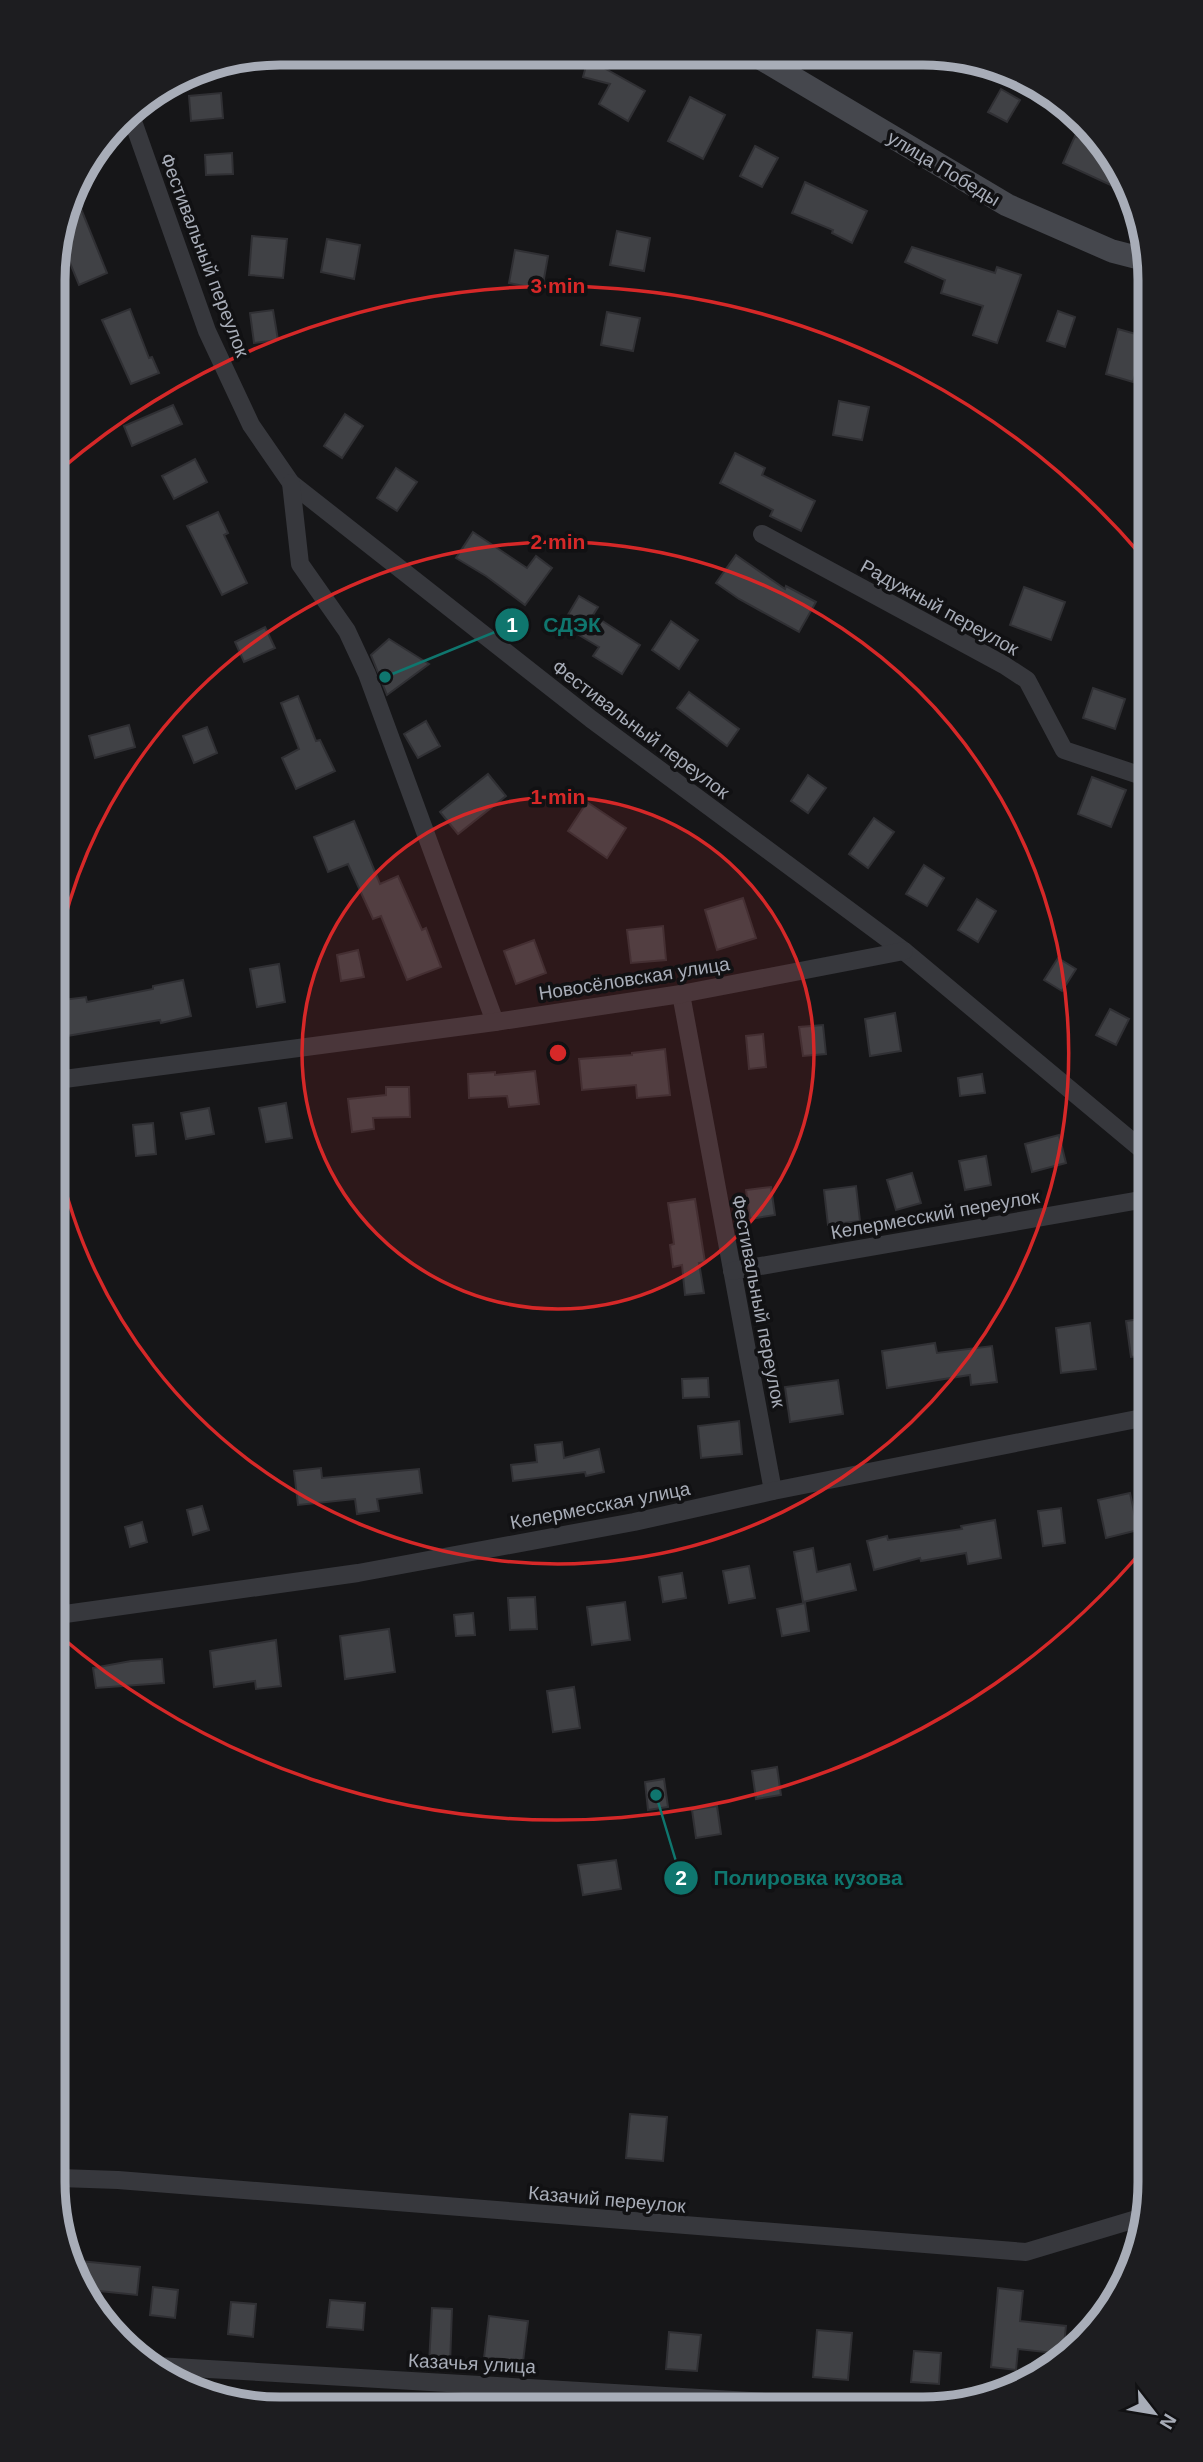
<svg xmlns="http://www.w3.org/2000/svg" width="1203" height="2462" font-family="Arial,sans-serif">
	<style>
		.building { fill: #404145; stroke: #303034; stroke-width: 2 }
		.lines { fill: none; stroke-linecap: round; stroke-linejoin: round }
		.street { stroke: #37383d; stroke-width: 18 }
		.secondary { stroke: #45474d; stroke-width: 23 }
		.ring { fill: none; stroke: #d62828; stroke-width: 3.5 }
		.labels { text-anchor: middle; stroke-width: 7; stroke-linejoin: round; paint-order: stroke }
		.street-label { font-size: 19px; fill: #a8adb8; stroke: #111113 }
		.rim { fill: none; stroke: #a8adb8; stroke-width: 9 }
		.centre { fill: #d62828; stroke: #111113; stroke-width: 3.5 }
		.ring-label { font-size: 21px; text-anchor: middle; font-weight: bold; fill: #d62828; stroke: #111113; stroke-width: 7; stroke-linejoin: round; paint-order: stroke }
		.leader { fill: none; stroke: #0f766e; stroke-width: 2.5 }
		.callout-dot { fill: #0f766e; stroke: #111113; stroke-width: 2.5 }
		.mark-label { font-size: 21px; text-anchor: middle; font-weight: bold; fill: #fff }
		.callout-label { font-size: 21px; text-anchor: middle; font-weight: bold; fill: #0f766e; stroke: #111113; stroke-width: 7; stroke-linejoin: round; paint-order: stroke }
	</style>
	<rect width="100%" height="100%" fill="#161618"/>
	<!-- building -->
	<g class="building">
		<path d="M588,59L645,91L628,121L599,104L610,84L583,77Z"/>
		<path d="M1001,89L1020,100L1007,122L988,112Z"/>
		<path d="M221,93L223,118L191,121L189,96Z"/>
		<path d="M690,97L725,115L703,159L668,141Z"/>
		<path d="M1075,136L1112,153L1130,194L1063,163Z"/>
		<path d="M755,146L778,158L762,187L740,176Z"/>
		<path d="M232,153L233,174L206,175L205,155Z"/>
		<path d="M805,182L867,211L852,243L832,233L833,230L792,213Z"/>
		<path d="M73,189L107,273L79,285L59,236Z"/>
		<path d="M617,231L650,238L644,271L610,265Z"/>
		<path d="M252,236L287,239L283,278L249,275Z"/>
		<path d="M327,239L360,245L354,279L321,272Z"/>
		<path d="M912,247L995,273L997,267L1021,275L997,343L973,335L983,306L941,293L945,280L905,262Z"/>
		<path d="M515,250L548,256L542,290L509,283Z"/>
		<path d="M130,309L149,358L152,357L159,373L131,384L102,320Z"/>
		<path d="M273,310L278,340L254,343L250,313Z"/>
		<path d="M1058,311L1075,317L1065,347L1047,341Z"/>
		<path d="M607,312L640,318L633,351L601,345Z"/>
		<path d="M1118,329L1143,336V348L1133,382L1106,374Z"/>
		<path d="M839,401L869,407L862,440L833,435Z"/>
		<path d="M173,405L182,424L132,446L124,426Z"/>
		<path d="M345,414L363,426L342,458L324,446Z"/>
		<path d="M735,453L765,468L762,475L815,501L801,531L770,516L773,510L720,483Z"/>
		<path d="M195,459L207,482L174,499L162,476Z"/>
		<path d="M396,468L417,482L397,511L377,498Z"/>
		<path d="M218,512L228,533L224,535L247,583L222,595L187,526Z"/>
		<path d="M473,532L527,568L536,556L552,568L525,605L486,576L456,558Z"/>
		<path d="M736,555L785,589L786,586L816,602L799,632L739,599L716,583Z"/>
		<path d="M1024,587L1065,602L1051,640L1010,625Z"/>
		<path d="M579,596L598,607L593,615L640,645L622,674L593,656L599,647L562,625Z"/>
		<path d="M671,621L698,640L679,669L652,650Z"/>
		<path d="M265,627L275,648L244,662L235,642Z"/>
		<path d="M389,639L429,664L387,695L371,655Z"/>
		<path d="M1093,688L1125,699L1115,729L1083,718Z"/>
		<path d="M689,692L739,729L727,746L677,708Z"/>
		<path d="M298,696L316,741L320,740L335,771L296,789L282,758L299,749L281,703Z"/>
		<path d="M426,721L440,746L418,758L404,734Z"/>
		<path d="M129,725L135,747L95,758L89,736Z"/>
		<path d="M207,727L217,753L194,763L183,736Z"/>
		<path d="M488,774L506,796L458,834L440,812Z"/>
		<path d="M808,775L826,788L808,813L791,801Z"/>
		<path d="M1092,777L1126,790L1111,827L1078,814Z"/>
		<path d="M587,802L626,828L607,858L568,831Z"/>
		<path d="M874,818L894,832L868,868L849,854Z"/>
		<path d="M354,821L380,884L398,876L422,930L426,928L441,967L407,980L381,916L373,919L348,864L328,872L314,837Z"/>
		<path d="M924,865L944,878L927,906L906,894Z"/>
		<path d="M743,898L756,938L717,950L705,910Z"/>
		<path d="M977,899L996,911L978,942L958,930Z"/>
		<path d="M663,926L666,960L631,963L627,930Z"/>
		<path d="M534,940L546,973L516,984L504,951Z"/>
		<path d="M358,950L364,977L341,981L337,955Z"/>
		<path d="M1058,958L1076,969L1062,991L1044,980Z"/>
		<path d="M279,964L285,1002L257,1007L250,969Z"/>
		<path d="M183,980L191,1016L161,1023L160,1020L67,1036L62,1000L86,997L87,1002L153,989V986Z"/>
		<path d="M1110,1009L1129,1019L1116,1045L1096,1035Z"/>
		<path d="M895,1013L901,1051L870,1056L865,1019Z"/>
		<path d="M823,1025L826,1054L803,1056L799,1027Z"/>
		<path d="M763,1034L766,1067L749,1069L746,1036Z"/>
		<path d="M665,1049L670,1095L637,1098L636,1085L582,1090L579,1059L632,1055V1053Z"/>
		<path d="M535,1071L539,1104L509,1107L507,1096L469,1098L468,1074L495,1072V1075Z"/>
		<path d="M982,1074L985,1093L960,1096L958,1078Z"/>
		<path d="M386,1087H409L410,1117L373,1118L374,1129L352,1132L348,1099L386,1095Z"/>
		<path d="M286,1103L292,1138L266,1142L259,1108Z"/>
		<path d="M209,1108L214,1134L186,1139L181,1113Z"/>
		<path d="M153,1123L156,1154L136,1156L133,1125Z"/>
		<path d="M1059,1135L1066,1163L1032,1172L1025,1144Z"/>
		<path d="M986,1156L991,1185L965,1190L959,1161Z"/>
		<path d="M912,1173L921,1203L896,1210L887,1180Z"/>
		<path d="M856,1186L860,1221L828,1225L824,1190Z"/>
		<path d="M771,1187L775,1215L750,1219L746,1190Z"/>
		<path d="M695,1199L705,1262L699,1263L704,1293L685,1295L682,1265L673,1267L670,1245L674,1244L668,1203Z"/>
		<path d="M1147,1318V1355L1131,1357L1126,1321Z"/>
		<path d="M1090,1323L1096,1369L1061,1373L1056,1328Z"/>
		<path d="M935,1343L937,1353L992,1346L997,1382L971,1385L970,1375L887,1388L882,1351Z"/>
		<path d="M708,1378L709,1397L683,1398L682,1379Z"/>
		<path d="M838,1380L843,1414L790,1422L785,1387Z"/>
		<path d="M739,1421L742,1454L701,1458L698,1426Z"/>
		<path d="M562,1442L564,1458L599,1449L604,1472L586,1476L585,1472L513,1481L511,1465L537,1462L535,1445Z"/>
		<path d="M321,1468L322,1478L419,1469L422,1493L377,1499L379,1511L357,1514L355,1499L298,1505L294,1471Z"/>
		<path d="M1130,1493L1138,1530L1106,1538L1098,1500Z"/>
		<path d="M202,1506L209,1530L193,1535L187,1510Z"/>
		<path d="M1061,1508L1065,1543L1043,1546L1038,1511Z"/>
		<path d="M995,1520L1001,1558L968,1564L966,1553L921,1561L920,1558L874,1570L867,1541L887,1536L888,1540L962,1529L961,1526Z"/>
		<path d="M142,1522L147,1542L130,1547L125,1527Z"/>
		<path d="M813,1548L817,1572L850,1564L856,1590L803,1602L794,1552Z"/>
		<path d="M749,1566L755,1598L729,1603L723,1571Z"/>
		<path d="M682,1573L686,1598L663,1602L659,1577Z"/>
		<path d="M535,1597L537,1629L510,1630L508,1598Z"/>
		<path d="M625,1602L630,1640L592,1645L587,1607Z"/>
		<path d="M805,1603L809,1631L782,1636L777,1609Z"/>
		<path d="M473,1613L475,1635L456,1636L454,1615Z"/>
		<path d="M389,1629L395,1672L345,1679L340,1636Z"/>
		<path d="M276,1640L281,1686L256,1689L255,1681L214,1687L210,1651Z"/>
		<path d="M162,1659L164,1683L96,1688L93,1668L131,1661Z"/>
		<path d="M574,1687L580,1728L553,1732L547,1691Z"/>
		<path d="M777,1767L781,1795L756,1799L752,1771Z"/>
		<path d="M664,1779L668,1807L648,1810L645,1782Z"/>
		<path d="M717,1806L721,1834L696,1838L692,1810Z"/>
		<path d="M616,1860L621,1889L583,1895L578,1865Z"/>
		<path d="M630,2114L667,2117L663,2161L626,2158Z"/>
		<path d="M80,2261L140,2267L137,2295L80,2289L78,2284Z"/>
		<path d="M153,2287L178,2290L175,2318L150,2315Z"/>
		<path d="M998,2288L1023,2291L1020,2321L1066,2326L1063,2354L1018,2349L1016,2370L991,2367Z"/>
		<path d="M330,2300L365,2303L363,2330L327,2327Z"/>
		<path d="M231,2302L256,2304L253,2337L228,2334Z"/>
		<path d="M432,2308L452,2309L450,2365L429,2364Z"/>
		<path d="M489,2316L528,2321L523,2362L484,2358Z"/>
		<path d="M817,2330L852,2333L848,2380L813,2377Z"/>
		<path d="M669,2332L701,2335L697,2371L666,2369Z"/>
		<path d="M914,2351L941,2353L939,2384L911,2382Z"/>
	</g>
	<g class="lines">
		<!-- street -->
		<g class="street">
			<path d="M129,110L207,331L251,425L291,483L591,719L904,951L1146,1153"/>
			<path d="M291,483L300,564L347,631L367,674L495,1022"/>
			<path d="M762,534L1004,665L1027,680L1064,750L1145,777"/>
			<path d="M681,994L773,1491"/>
			<path d="M57,1080L495,1022L681,994L904,951"/>
			<path d="M732,1271L1146,1199"/>
			<path d="M58,1615L358,1573L634,1522L773,1491L1147,1417"/>
			<path d="M60,2178L118,2180L1026,2252L1146,2216"/>
			<path d="M157,2366L784,2403"/>
		</g>
		<!-- secondary -->
		<path class="secondary" d="M755,55L1007,205L1112,251L1143,259"/>
	</g>
	<!-- distance rings -->
	<circle cx="558" cy="1053" r="256" fill="#d62828" fill-opacity=".12"/>
	<g class="ring">
		<circle cx="558" cy="1053" r="256"/>
		<path d="M57 951A511 511 0 1 1 57 1155"/>
		<path d="M1146 1546A767 767 0 0 1 60 1636M60 470A767 767 0 0 1 1141 555"/>
	</g>
	<g class="labels">
		<!-- street labels -->
		<g class="street-label">
			<text transform="translate(944 168) rotate(31)" y="7">улица Победы</text>
			<text transform="translate(205 255) rotate(69)" y="7">Фестивальный переулок</text>
			<text transform="translate(940 607) rotate(29)" y="7">Радужный переулок</text>
			<text transform="translate(641 729) rotate(37)" y="7">Фестивальный переулок</text>
			<text transform="translate(634 978) rotate(-9)" y="7">Новосёловская улица</text>
			<text transform="translate(935 1214) rotate(-10)" y="7">Келермесский переулок</text>
			<text transform="translate(759 1301) rotate(79)" y="7">Фестивальный переулок</text>
			<text transform="translate(600 1505) rotate(-11)" y="7">Келермесская улица</text>
			<text transform="translate(607 2199) rotate(5)" y="7">Казачий переулок</text>
			<text transform="translate(472 2363) rotate(3)" y="7">Казачья улица</text>
		</g>
	</g>
	<!-- crop -->
	<path d="M0 0H1203V2462H0ZM280 65H923A215 215 0 0 1 1138 280V2182A215 215 0 0 1 923 2397H280A215 215 0 0 1 65 2182V280A215 215 0 0 1 280 65Z" fill="#1d1d20" fill-rule="evenodd"/>
	<path class="rim" d="M280 65H923A215 215 0 0 1 1138 280V2182A215 215 0 0 1 923 2397H280A215 215 0 0 1 65 2182V280A215 215 0 0 1 280 65Z"/>
	<circle cx="558" cy="1053" r="10" class="centre"/>
	<g class="ring-label">
		<text x="558" y="293">3 min</text>
		<text x="558" y="549">2 min</text>
		<text x="558" y="804">1 min</text>
	</g>
	<!-- callouts -->
	<path class="leader" d="M385 677L512 625M656 1795L681 1878"/>
	<g class="callout-dot">
		<circle cx="385" cy="677" r="7"/>
		<circle cx="656" cy="1795" r="7"/>
		<circle cx="512" cy="625" r="18"/>
		<circle cx="681" cy="1878" r="18"/>
	</g>
	<g class="mark-label">
		<text x="512" y="632">1</text>
		<text x="681" y="1885">2</text>
	</g>
	<g class="callout-label">
		<text x="572" y="632">СДЭК</text>
		<text x="808" y="1885">Полировка кузова</text>
	</g>
	<!-- north arrow -->
	<g transform="translate(1154 2413) rotate(121)" stroke="#111113" stroke-width="5" paint-order="stroke">
	<path d="M0-5L12 26L0 18L-12 26Z" fill="#a8adb8"/>
	<text y="-10" font-size="19" font-weight="bold" text-anchor="middle" fill="#a8adb8">N</text>
	</g>
</svg>
